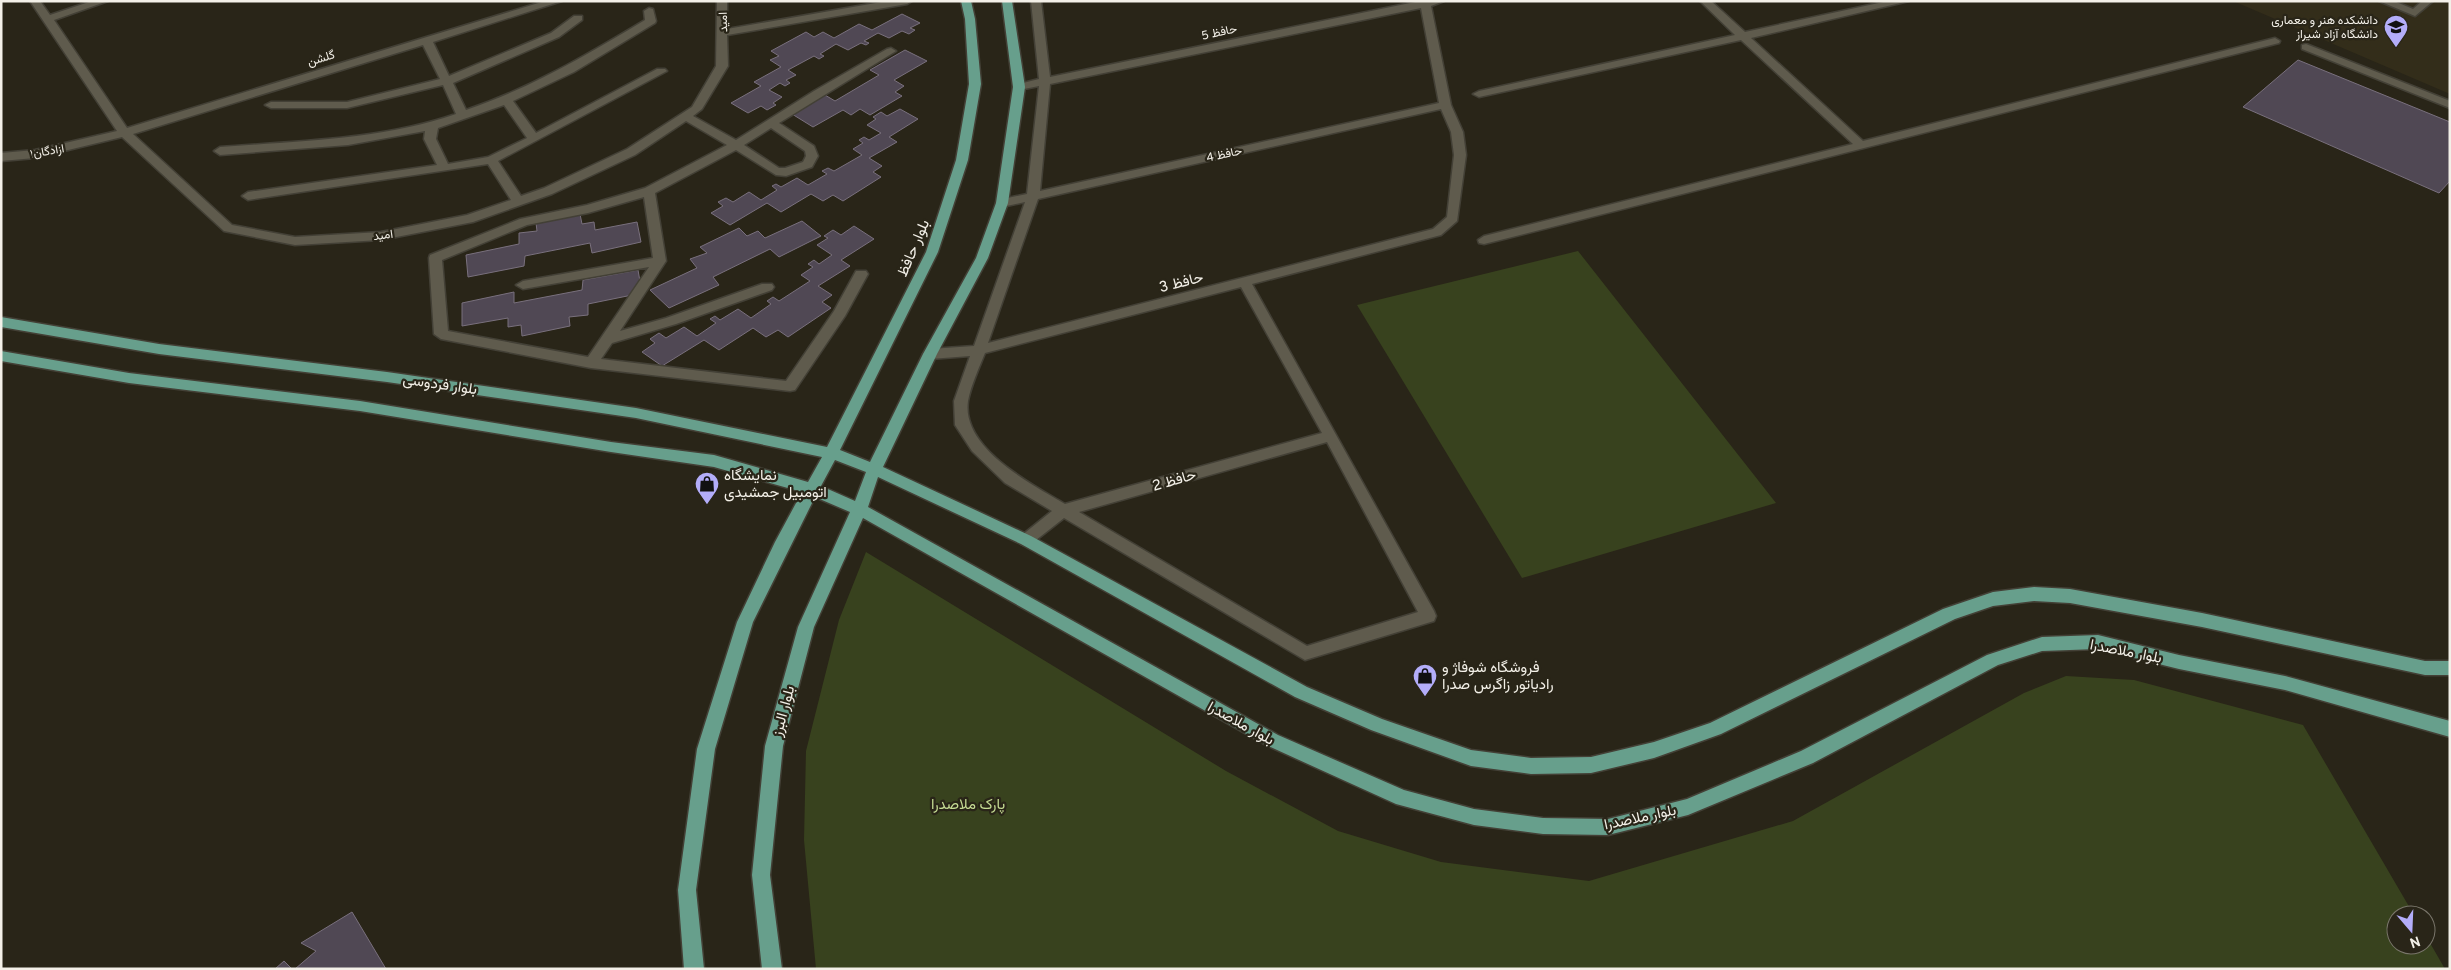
<svg xmlns="http://www.w3.org/2000/svg" width="2451" height="970" font-family="Overpass,Vazirmatn,sans-serif">
	<style>
		.built { fill: #332d1a }
		.green { fill: #38421e }
		.building { fill: #504854; stroke: #79707d }
		.lines { fill: none; stroke-linecap: round; stroke-linejoin: round }
		.minor-casing { stroke: #434036; stroke-width: 3 }
		.major-casing { stroke: #434036; stroke-width: 3 }
		.minor { fill: #5f5b4d; fill-rule: evenodd }
		.major { fill: #679f8c; fill-rule: evenodd }
		.labels { text-anchor: middle; stroke-width: 4.5; stroke-linejoin: round; paint-order: stroke }
		.far-poi-label { font-size: 12px; fill: #f3f0e8; stroke: #292518; text-anchor: end }
		.far-street-label { font-size: 12px; fill: #f3f0e8; stroke: #292518 }
		.street-label { font-size: 15px; fill: #f3f0e8; stroke: #292518 }
		.poi-label { font-size: 15px; fill: #f3f0e8; stroke: #292518; text-anchor: start }
		.park-label { font-size: 15px; fill: #c5db93; stroke: #292518 }
	</style>
	<rect width="100%" height="100%" fill="#292518"/>
	<!-- built -->
	<path class="built" d="M2233,1H2450V94Z"/>
	<!-- green -->
	<g class="green">
		<path d="M1578,251L1776,503L1522,578L1357,305Z"/>
		<path d="M866,552L1226,771L1338,831L1441,862L1589,881L1793,821L2024,693L2066,676L2134,680L2303,725L2414,915H2396V945H2426V936L2445,969H816L804,840L806,751L839,620Z"/>
	</g>
	<!-- building -->
	<g class="building">
		<path d="M902,14L920,23L910,28L915,30L909,34L902,31L889,38L878,33L864,41L869,43L866,45L861,43L848,50L836,44L820,54L824,56L819,59L814,56L788,70L796,75L786,80L790,83L785,86L780,83L769,90L782,97L773,103L776,105L767,110L761,106L748,113L731,103L761,86L754,82L781,67L770,60L779,56L771,51L806,32L814,37L823,32L834,38L859,24L872,30Z"/>
		<path d="M905,50L927,61L894,80L904,86L895,92L902,96L870,115L860,109L851,115L843,110L813,127L792,114L825,95L835,101L879,75L870,70Z"/>
		<path d="M2298,60L2450,122V181L2439,193L2243,107Z"/>
		<path d="M900,109L918,119L889,137L897,142L869,158L882,166L873,172L881,177L843,201L833,195L823,201L811,194L781,212L767,203L730,225L711,213L723,206L718,202L726,198L733,202L749,192L761,200L777,190L772,186L776,184L781,187L797,178L808,185L827,174L822,171L828,168L834,171L862,155L853,149L863,143L859,140L864,137L869,140L881,133L867,125L876,119L873,117L881,112L887,116Z"/>
		<path d="M580,214L582,224L594,222L595,230L637,222L641,242L592,253L590,243L525,256L524,266L468,277L466,255L519,244V233L537,231L536,223Z"/>
		<path d="M802,221L821,236L779,257L770,249L713,277L719,285L669,308L650,290L697,268L690,259L707,253L700,247L739,228L747,236L758,231L765,238Z"/>
		<path d="M854,226L874,239L841,260L850,266L818,286L832,295L822,302L831,308L788,337L778,330L766,337L753,328L719,350L704,340L662,366L642,352L655,343L650,339L659,333L666,338L684,327L697,336L716,323L710,319L715,316L720,320L738,309L751,318L771,304L767,301L773,297L779,301L810,281L801,275L813,267L808,264L814,260L819,264L832,255L817,245L828,238L824,236L833,230L841,235Z"/>
		<path d="M638,270L642,293L588,304V315L569,317L570,326L522,336L521,325L508,327V318L462,326V303L514,292V303L582,290L583,280Z"/>
		<path d="M352,912L386,969H295L316,951L301,943Z"/>
		<path d="M284,961L292,969H275Z"/>
	</g>
	<g class="lines">
		<defs>
			<g id="minor">
				<path d="M30,1H40L50,15L92,1H108L54,20L127,128L545,1H562L433,42L449,76L551,33L574,16H582V20L559,37L453,83L466,110C533,87 585,56 645,20L644,11L649,8L653,9L656,21L655,23L574,72L513,101L536,133L657,69H665L667,71L498,161L521,196L544,188L627,149L692,107L716,66L717,1H727V29L887,1H912L907,4L727,35L728,66L702,109L693,116L736,140L814,91L887,49L891,48L896,51L779,123L814,146L818,156L812,167L786,176L776,175L736,150L655,193L666,261L620,331L666,318L762,284H772L774,287L772,290L676,324L612,343L601,359L786,381L834,311L856,271H866L868,274L845,316L795,390L790,391L591,368L441,339L434,334L429,258L430,255L520,219L587,205L645,188L727,145L686,121L635,155L552,194L473,222L381,240L295,245L224,231L122,137L35,158L1,161V153L35,150L117,131ZM423,45L440,79L347,102H271L265,105L271,108H347L443,85L456,114C381,140 299,141 220,147L214,151L220,155L348,145L425,131L424,139L437,165L248,192L242,196L248,200L488,164L511,200L467,215L381,232L295,237L232,225L133,134ZM504,105L527,138L488,157L448,164L436,139L438,128ZM771,128L805,151L806,156L803,162L785,168H779L744,145ZM644,197L653,258L523,281L516,285L523,289L649,267L588,357L448,331L442,260L527,225L588,213Z"/>
				<path d="M1031,1H1041L1050,77L1420,1H1444L1431,6L1451,105L1463,132L1466,155L1457,221L1441,235L1252,284L1434,611L1436,616L1434,621L1305,660L1064,518L1031,544L1026,546L1021,544L1018,540L1021,536L1052,511L1005,483L972,451L955,425L954,401L970,356L930,359L923,354L930,349L974,346L1025,202L1002,207L996,203L998,200L1027,194L1039,86L1019,90L1013,87L1015,85L1039,79ZM1421,8L1439,103L1040,191L1050,84ZM1441,109L1451,132L1454,155L1447,217L1433,229L988,343L1038,199ZM1241,287L1322,433L1065,504C1031,484 961,448 968,401C971,385 979,368 985,353ZM1327,442L1418,612L1307,646L1079,512Z"/>
				<path d="M1700,1H1711L1745,32L1888,1H1909L1751,38L1863,141L2275,38L2280,41L2279,43L1484,244L1479,243L1478,240L1484,236L1853,144L1741,40L1479,97L1473,94L1479,91L1735,35Z"/>
				<path d="M2379,1H2394L2413,9L2422,1H2433L2415,16Z"/>
				<path d="M2306,44L2450,101V108L2302,49V45Z"/>
			</g>
			<path id="major" d="M961,1H971L975,19L981,84L968,160L938,252L840,450L870,462L923,354L976,258L996,203L1013,87L1002,1H1012L1025,87L1008,203L988,258L937,354L883,467L1031,536L1307,687L1382,719L1471,750L1531,758L1591,757L1654,742L1710,723L1943,609L1993,592L2034,587L2070,589L2202,613L2425,661H2450V675H2425L2202,627L2070,603L2034,601L1993,606L1955,619L1721,734L1654,758L1591,773L1531,774L1471,766L1371,730L1295,697L1021,544L878,477L868,507L1278,735L1404,790L1474,809L1543,818L1608,819L1687,799L1801,751L1987,655L2042,637L2098,635L2179,655L2285,676L2450,721V737L2285,690L2179,669L2098,649L2042,651L1998,665L1813,763L1688,815L1608,835L1543,834L1474,825L1396,804L1266,745L863,518L814,627L783,746L770,875L782,969H762L752,875L765,746L798,627L850,512L815,497L753,622L715,749L696,890L704,969H684L678,890L697,749L737,622L775,542L802,492L714,467L611,452L360,411L129,383L1,361V351L129,373L360,401L611,442L714,455L808,482L822,457L636,418L387,382L159,354L1,327V317L159,344L387,372L636,408L827,447L926,252L956,160L969,84L965,19ZM835,460L866,472L855,501L821,486Z"/>
		</defs>
		<!-- minor casing -->
		<use href="#minor" class="minor-casing"/>
		<!-- major casing -->
		<use href="#major" class="major-casing"/>
		<!-- minor -->
		<use href="#minor" class="minor"/>
		<!-- major -->
		<use href="#major" class="major"/>
	</g>
	<!-- icons -->
	<defs>
		<symbol id="university-pin" viewBox="-11 -11 22 30"><path d="M0 17L-7.5 6A9.5 9.5 0 1 1 7.5 6Z" fill="#b3adf9" stroke="#292518"/><path d="M0-5L7-2L0 1L-7-2ZM-4 1L0 2.5L4 1V4Q0 6-4 4Z" fill="#111"/></symbol>
		<symbol id="shop-pin" viewBox="-11 -11 22 30"><path d="M0 17L-7.5 6A9.5 9.5 0 1 1 7.5 6Z" fill="#b3adf9" stroke="#292518"/><path d="M-5-2.5h2.3a2.7 3.5 0 0 1 5.4 0H5L5.5 6h-11ZM-1.5-2.5h3a1.5 2.3 0 0 0-3 0Z" fill="#111"/></symbol>
	</defs>
	<g fill-rule="evenodd">
		<use href="#university-pin" x="2382" y="13" width="28" height="38"/>
		<use href="#shop-pin" x="693" y="470" width="28" height="38"/>
		<use href="#shop-pin" x="1411" y="662" width="28" height="38"/>
	</g>
	<g class="labels">
		<!-- far-poi labels -->
		<g class="far-poi-label">
			<text x="2378" y="24">دانشکده هنر و معماری<tspan x="2378" dy="14">دانشگاه آزاد شیراز</tspan></text>
		</g>
		<!-- far-street labels -->
		<g class="far-street-label">
			<text transform="translate(723 22) rotate(-91)" y="4">امید</text>
			<text transform="translate(1219 32) rotate(-12)" y="4">حافظ 5</text>
			<text transform="translate(321 58) rotate(-17)" y="4">گلشن</text>
			<text transform="translate(47 151) rotate(-10)" y="4">ازادگان۱</text>
			<text transform="translate(1224 154) rotate(-12)" y="4">حافظ 4</text>
			<text transform="translate(383 235) rotate(-8)" y="4">امید</text>
		</g>
		<!-- street labels -->
		<g class="street-label">
			<text transform="translate(913 248) rotate(-67)" y="5">بلوار حافظ</text>
			<text transform="translate(1181 282) rotate(-14)" y="5">حافظ 3</text>
			<text transform="translate(440 384) rotate(8)" y="5">بلوار فردوسی</text>
			<text transform="translate(1174 480) rotate(-16)" y="5">حافظ 2</text>
			<text transform="translate(2126 651) rotate(11)" y="5">بلوار ملاصدرا</text>
			<text transform="translate(783 711) rotate(-75)" y="5">بلوار البرز</text>
			<text transform="translate(1241 723) rotate(29)" y="5">بلوار ملاصدرا</text>
			<text transform="translate(1640 817) rotate(-12)" y="5">بلوار ملاصدرا</text>
		</g>
		<!-- poi labels -->
		<g class="poi-label">
			<text x="724" y="480">نمایشگاه<tspan x="724" dy="17">اتومبیل جمشیدی</tspan></text>
			<text x="1442" y="672">فروشگاه شوفاژ و<tspan x="1442" dy="17">رادیاتور زاگرس صدرا</tspan></text>
		</g>
		<!-- park labels -->
		<g class="park-label">
			<text x="968" y="809">پارک ملاصدرا</text>
		</g>
	</g>
	<!-- border -->
	<rect width="2451" height="970" fill="none" stroke="#f3f0e8" stroke-width="5"/>
	<!-- north arrow -->
	<g transform="translate(2411 930) rotate(161)"><circle r="24" fill="#292518" stroke="#7a766b"/>
	<path d="M0-4L9 19L0 12L-9 19Z" fill="#b3adf9"/>
	<text y="-8" font-size="14" font-weight="bold" text-anchor="middle" fill="#f3f0e8">N</text>
	</g>
</svg>
